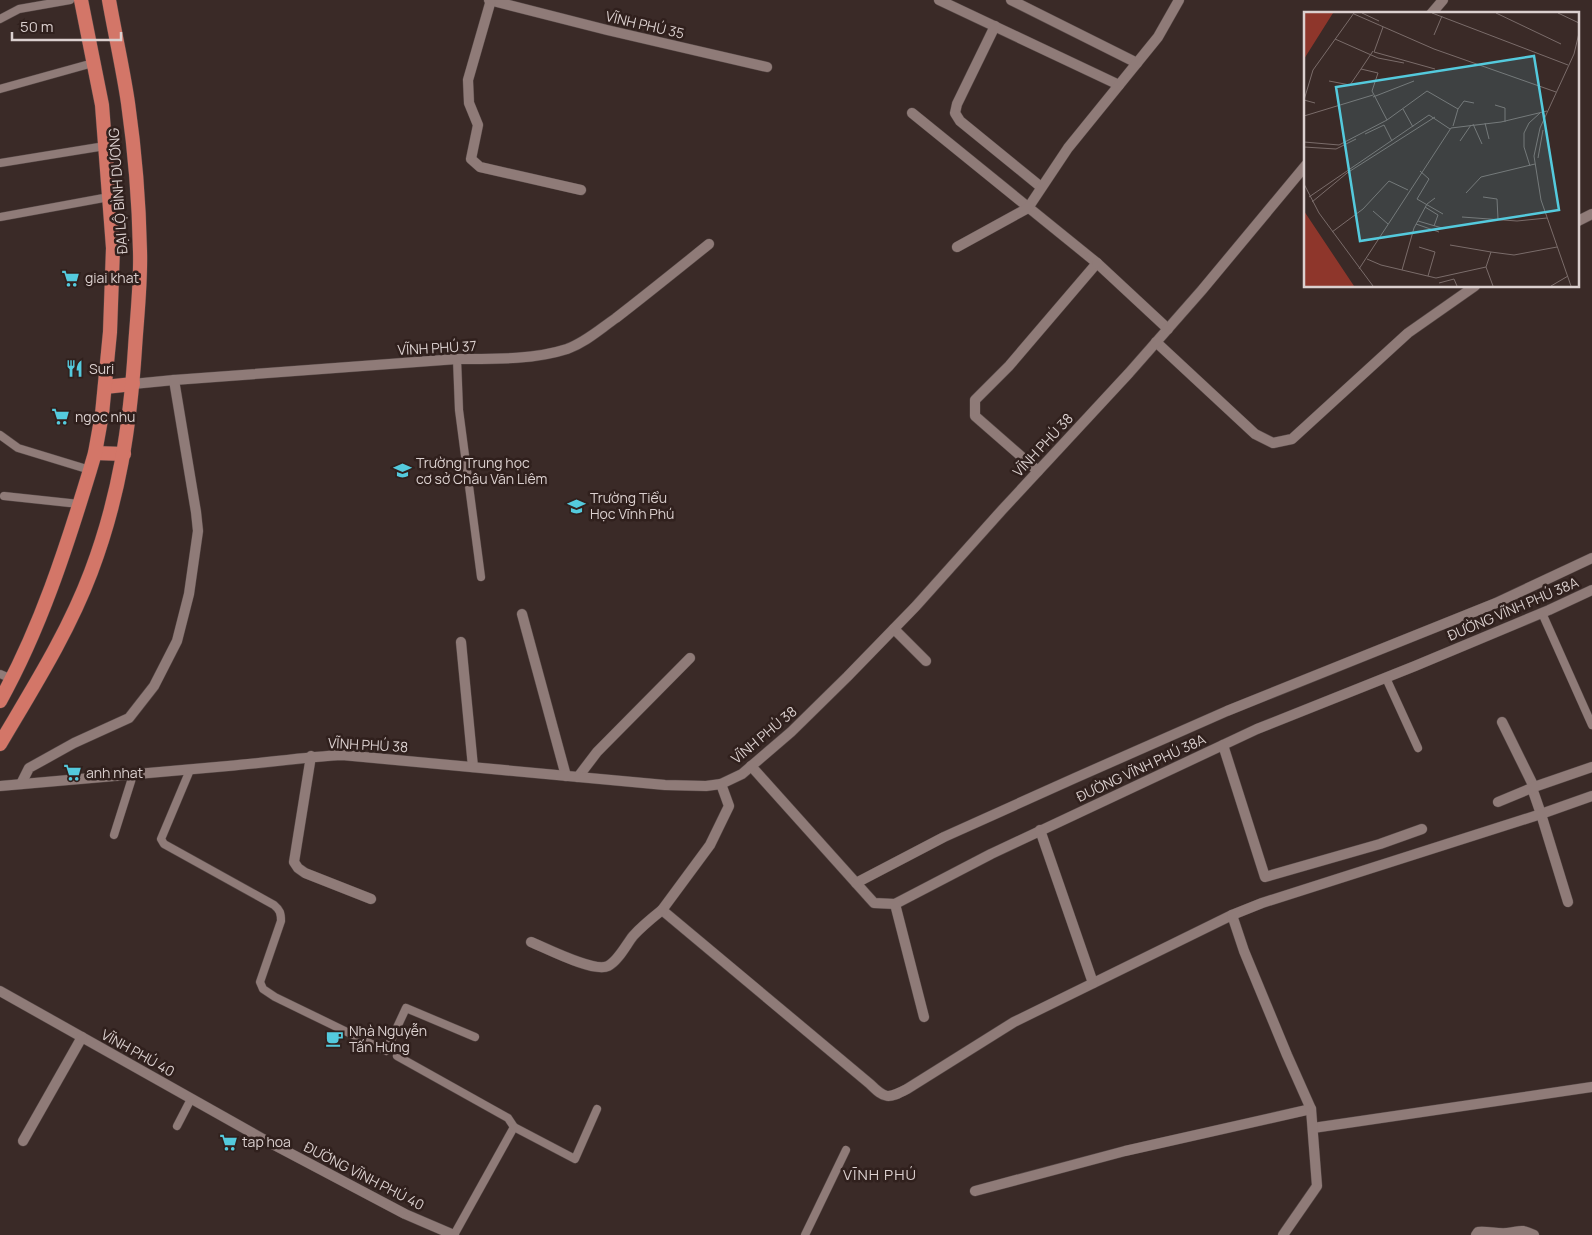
<svg xmlns="http://www.w3.org/2000/svg" width="1592" height="1235" font-family="Manrope,sans-serif">
	<style>
		.lines { fill: none; stroke-linecap: round; stroke-linejoin: round }
		.service-casing { stroke: #554745; stroke-width: 9 }
		.minor-casing { stroke: #554745; stroke-width: 11 }
		.trunk-casing { stroke: #554745; stroke-width: 15 }
		.service { stroke: #8f7b78; stroke-width: 8 }
		.minor { stroke: #8f7b78; stroke-width: 10 }
		.trunk { stroke: #d37668; stroke-width: 14 }
		.labels { text-anchor: middle; stroke-width: 5; stroke-linejoin: round; paint-order: stroke }
		.street-label { font-size: 14px; fill: #dbd0cf; stroke: #30201d }
		.poi-label { font-size: 14px; fill: #dbd0cf; stroke: #30201d; text-anchor: start }
		.neighbourhood-label { font-size: 15px; letter-spacing: 1px; fill: #dbd0cf; stroke: #30201d }
		.inset-road { fill: none; stroke: #7a6c6a; stroke-width: 1 }
		.view { fill: #54cadd; fill-opacity: 0.15; stroke: #54cadd; stroke-width: 2.5 }
		.inset-edge { fill: none; stroke: #dbd0cf; stroke-width: 2.5 }
	</style>
	<rect width="100%" height="100%" fill="#3a2a27"/>
	<g class="lines">
		<defs>
			<g id="service">
				<path d="M0,19L19,9L70,0"/>
				<path d="M0,89L93,63"/>
				<path d="M0,163L105,146"/>
				<path d="M0,217L109,197"/>
				<path d="M457,359L459,410L481,577"/>
				<path d="M0,435L18,448L90,470"/>
				<path d="M4,496L79,504"/>
				<path d="M1542,613L1592,725"/>
				<path d="M0,674L12,679"/>
				<path d="M1386,678L1418,748"/>
				<path d="M190,770L161,839L164,844L274,905C280,910 281,913 281,921L260,982L263,989L275,997L386,1051L406,1008L475,1037"/>
				<path d="M114,835L133,775"/>
				<path d="M397,1056L508,1118L514,1127L454,1235"/>
				<path d="M177,1126L191,1099"/>
				<path d="M514,1127L575,1159L597,1109"/>
				<path d="M805,1235L846,1150"/>
			</g>
			<g id="minor">
				<path d="M489,0L607,30L767,67"/>
				<path d="M491,0L468,80L469,103L478,125L471,159L480,167L581,190"/>
				<path d="M939,0L1119,85"/>
				<path d="M1011,0L1137,63"/>
				<path d="M1431,14L1443,0"/>
				<path d="M995,26L957,104L955,113L960,121L1041,187"/>
				<path d="M912,113L1097,263L1009,366L975,400V416L1038,471"/>
				<path d="M1578,221L1592,214"/>
				<path d="M957,247L1028,208L1068,148L1158,37L1179,0"/>
				<path d="M1097,263L1168,329"/>
				<path d="M1156,342L1255,434L1273,443L1292,439L1408,333L1475,286"/>
				<path d="M133,384L174,380L457,359C493,359 533,360 567,349C586,342 600,329 616,318C647,294 678,269 709,244"/>
				<path d="M522,614L566,776"/>
				<path d="M894,629L926,661"/>
				<path d="M461,642L473,767"/>
				<path d="M1502,722L1534,787"/>
				<path d="M1223,745L1265,877L1380,844L1422,829"/>
				<path d="M311,756L294,862L298,868L305,873L371,899"/>
				<path d="M751,766L874,903L895,904L991,854L1257,729L1415,666L1549,610L1592,590"/>
				<path d="M578,777L597,752L690,658"/>
				<path d="M21,784L29,768L74,743L129,718L154,686L177,641L189,594L198,531L196,512L174,380"/>
				<path d="M721,784L729,806L710,845L662,910L870,1084C885,1099 888,1099 907,1089L1014,1022L1232,915"/>
				<path d="M0,786C76,779 152,773 228,766C266,763 304,757 342,755L665,785L706,786L721,784L742,774L791,732L847,677L916,606L1002,510L1129,373L1202,290L1306,165"/>
				<path d="M1532,788L1541,814L1568,902"/>
				<path d="M1498,802L1534,787L1592,767"/>
				<path d="M1040,830L1093,983"/>
				<path d="M856,883L944,837L1075,778L1227,711L1496,603L1592,558"/>
				<path d="M895,904L924,1017"/>
				<path d="M531,942C546,948 594,973 608,966C618,961 626,945 633,936C641,927 652,918 662,910"/>
				<path d="M0,991L263,1139L405,1214L454,1235"/>
				<path d="M1313,1128L1592,1087"/>
				<path d="M23,1141L82,1037"/>
				<path d="M975,1191L1125,1151L1311,1109"/>
				<path d="M1283,1235L1317,1186L1311,1109L1287,1055L1244,951L1232,915L1262,903L1541,814L1592,796"/>
				<path d="M1476,1235L1478,1232C1488,1231 1497,1234 1507,1233C1520,1232 1520,1228 1534,1235"/>
			</g>
			<g id="trunk">
				<path d="M105,387L133,384"/>
				<path d="M95,453L124,454"/>
				<path d="M0,701C40,629 66,549 90,470L95,453L102,414L110,332L113,248L102,105L81,0"/>
				<path d="M0,744C33,688 68,633 91,572C119,498 130,427 135,348C137,316 141,283 140,251C139,202 135,152 128,103C123,69 115,34 109,0"/>
			</g>
		</defs>
		<!-- service casing -->
		<use href="#service" class="service-casing"/>
		<!-- minor casing -->
		<use href="#minor" class="minor-casing"/>
		<!-- trunk casing -->
		<use href="#trunk" class="trunk-casing"/>
		<!-- service -->
		<use href="#service" class="service"/>
		<!-- minor -->
		<use href="#minor" class="minor"/>
		<!-- trunk -->
		<use href="#trunk" class="trunk"/>
	</g>
	<!-- icons -->
	<defs>
		<symbol id="supermarket-bare" viewBox="-9 -9 18 18"><path d="M-6-5.5h2.5l.6 2H6L4.5 2H-2.5L-4.4-4H-6ZM-1.5 3.2a1.3 1.3 0 1 0 .1 0ZM3 3.2a1.3 1.3 0 1 0 .1 0Z" fill="#54cadd" stroke="#30201d" stroke-width="2.5" paint-order="stroke"/></symbol>
		<symbol id="restaurant-bare" viewBox="-9 -9 18 18"><path d="M-5-6h1v4h1v-4h1v4h1v-4h1v5L-1.5 .5V6h-2V.5L-5-1ZM5-6V6H3V1.5H1.5Q1.5-4 5-6Z" fill="#54cadd" stroke="#30201d" stroke-width="2.5" paint-order="stroke"/></symbol>
		<symbol id="school-bare" viewBox="-9 -9 18 18"><path d="M0-5L7-2L0 1L-7-2ZM-4 1L0 2.5L4 1V4Q0 6-4 4Z" fill="#54cadd" stroke="#30201d" stroke-width="2.5" paint-order="stroke"/></symbol>
		<symbol id="cafe-bare" viewBox="-9 -9 18 18"><path d="M-5.5-4.5H6V0H3Q3 3.5 0 3.5H-2.5Q-5.5 3.5-5.5 0ZM3-3.2v2h1.7v-2ZM-6 4.5H4V6H-6Z" fill="#54cadd" stroke="#30201d" stroke-width="2.5" paint-order="stroke"/></symbol>
	</defs>
	<g fill-rule="evenodd">
		<use href="#supermarket-bare" x="58" y="266" width="25" height="25"/>
		<use href="#restaurant-bare" x="62" y="356" width="25" height="25"/>
		<use href="#supermarket-bare" x="48" y="404" width="25" height="25"/>
		<use href="#school-bare" x="390" y="458" width="25" height="25"/>
		<use href="#school-bare" x="564" y="494" width="25" height="25"/>
		<use href="#supermarket-bare" x="60" y="760" width="25" height="25"/>
		<use href="#cafe-bare" x="322" y="1026" width="25" height="25"/>
		<use href="#supermarket-bare" x="216" y="1130" width="25" height="25"/>
	</g>
	<g class="labels">
		<!-- street labels -->
		<g class="street-label">
			<text transform="translate(645 25) rotate(13)" y="5">VĨNH PHÚ 35</text>
			<text transform="translate(118 191) rotate(-94)" y="5">ĐẠI LỘ BÌNH DƯƠNG</text>
			<text transform="translate(437 348) rotate(-3)" y="5">VĨNH PHÚ 37</text>
			<text transform="translate(1043 445) rotate(-47)" y="5">VĨNH PHÚ 38</text>
			<text transform="translate(1513 609) rotate(-23)" y="5">ĐƯỜNG VĨNH PHÚ 38A</text>
			<text transform="translate(764 735) rotate(-40)" y="5">VĨNH PHÚ 38</text>
			<text transform="translate(368 745) rotate(3)" y="5">VĨNH PHÚ 38</text>
			<text transform="translate(1141 768) rotate(-25)" y="5">ĐƯỜNG VĨNH PHÚ 38A</text>
			<text transform="translate(138 1053) rotate(29)" y="5">VĨNH PHÚ 40</text>
			<text transform="translate(364 1176) rotate(27)" y="5">ĐƯỜNG VĨNH PHÚ 40</text>
		</g>
		<!-- poi labels -->
		<g class="poi-label">
			<text x="85" y="283">giai khat</text>
			<text x="89" y="374">Suri</text>
			<text x="75" y="422">ngoc nhu</text>
			<text x="416" y="468">Trường Trung học<tspan x="416" dy="16">cơ sở Châu Văn Liêm</tspan></text>
			<text x="590" y="503">Trường Tiểu<tspan x="590" dy="16">Học Vĩnh Phú</tspan></text>
			<text x="86" y="778">anh nhat</text>
			<text x="349" y="1036">Nhà Nguyễn<tspan x="349" dy="16">Tấn Hưng</tspan></text>
			<text x="242" y="1147">tap hoa</text>
		</g>
		<!-- neighbourhood labels -->
		<g class="neighbourhood-label">
			<text x="880" y="1180">VĨNH PHÚ</text>
		</g>
	</g>
	<!-- overview -->
	<g transform="translate(1304 12)">
		<rect width="275" height="275" fill="#3a2a27"/>
		<path d="M0,1H29L0,47ZM0,199L50,274H0Z" fill="#8e362b"/>
		<path class="inset-road" d="M58,1L75,9M128,1L264,53M192,1L257,32M254,1L275,11M50,2L130,37L252,80M79,15L70,40L131,57M130,23L138,4M31,27L74,46L100,51M25,69L46,73L57,57M69,85L110,69M11,91L0,88L9,58L50,1M191,93L201,96V110M99,97L109,115M154,97L160,89L170,91M0,104L69,83M83,108L123,79L154,97L149,114M181,111L185,127M169,112L178,132M61,122L80,113L88,129M156,129L167,113M0,130L35,133L83,108L68,79L74,61L57,57L69,39M0,135L32,137L52,127M234,146L239,118M226,154L220,135V121L225,111L236,101M116,159L125,167L113,187L139,202M0,172L15,201L69,274M162,181L177,165L231,152M5,185L125,103L146,117M179,185L193,187L194,207M8,190L43,161L131,105M121,195L134,203L130,214M69,199L84,212M158,205L213,209L243,206M114,209L138,216M112,212L135,220M28,220L59,197L85,169L104,178M146,233L187,240M115,235L131,240L124,264M63,247L77,253L132,266L182,255M55,257L147,116L197,110L243,99M98,258L110,216L123,192L131,186M135,271L150,267L153,274M189,274L182,255L187,240L210,243L253,235M247,274L264,264M267,274L237,188L230,144L236,116L270,42L275,21"/>
		<path class="view" d="M230,44L255,198L56,229L32,75Z"/>
		<rect width="275" height="275" class="inset-edge"/>
	</g>
	<!-- scale -->
	<path d="M12 32v8h109v-8" fill="none" stroke="#dbd0cf" stroke-width="2.5"/>
	<text x="20" y="32" font-size="15" fill="#dbd0cf" stroke="#30201d" stroke-width="4" paint-order="stroke">50 m</text>
</svg>
